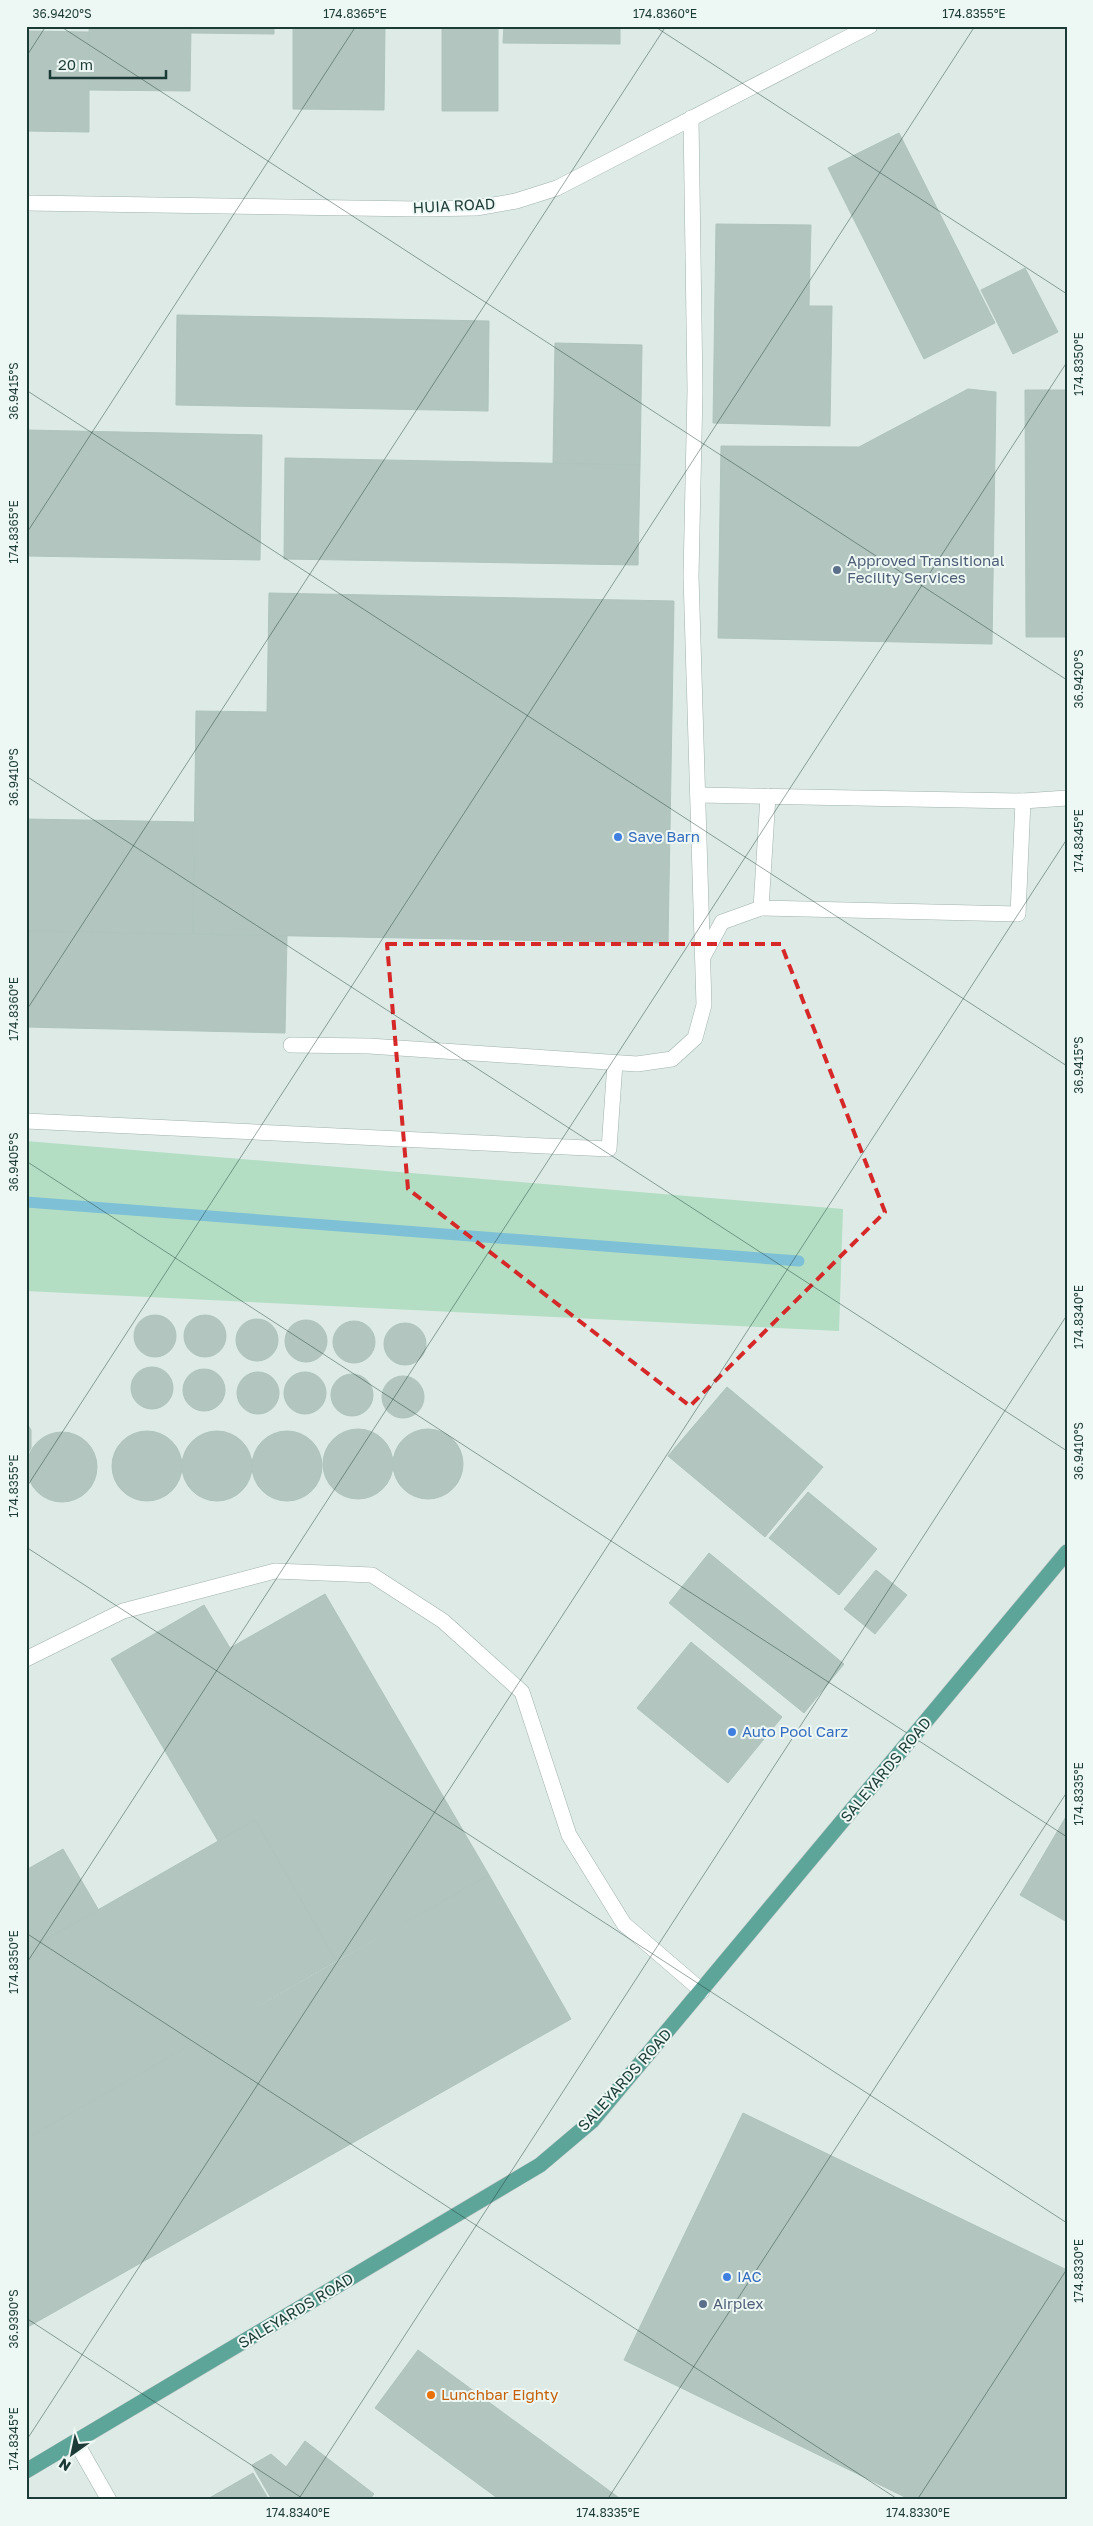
<svg xmlns="http://www.w3.org/2000/svg" width="1093" height="2526" font-family="'Golos Text',sans-serif">
	<style>
		.green { fill: #b3dec3 }
		.lines { fill: none; stroke-linecap: round; stroke-linejoin: round }
		.stream { stroke: #7ec0d6; stroke-width: 11 }
		.building { fill: #b2c5bf; stroke: #afc4bd }
		.minor-casing { stroke: #a0b2ae; stroke-width: 16 }
		.major-casing { stroke: #bbc4c3; stroke-width: 16 }
		.minor { stroke: #fff; stroke-width: 15 }
		.major { stroke: #5da499; stroke-width: 15 }
		.marked { fill: none; stroke: #d62828; stroke-width: 4; stroke-dasharray: 10 6; stroke-linejoin: round }
		.ticks { fill: none; stroke: #1d3b36; stroke-width: 1; stroke-opacity: 0.45 }
		.service-dot { fill: #5c6f8a; stroke: #edf7f3; stroke-width: 2 }
		.shop-dot { fill: #3f7fe0; stroke: #edf7f3; stroke-width: 2 }
		.food-dot { fill: #e8710a; stroke: #edf7f3; stroke-width: 2 }
		.labels { text-anchor: middle; stroke-width: 4; stroke-linejoin: round; paint-order: stroke }
		.street-label { font-size: 15px; fill: #1d3b36; stroke: #edf7f3 }
		.service-label { font-size: 15px; fill: #4e5e75; stroke: #edf7f3; text-anchor: start }
		.shop-label { font-size: 15px; fill: #366cbe; stroke: #edf7f3; text-anchor: start }
		.food-label { font-size: 15px; fill: #c56008; stroke: #edf7f3; text-anchor: start }
		.neatline { fill: none; stroke: #1d3b36; stroke-width: 2 }
		.ticks-label { font-size: 12px; text-anchor: middle; fill: #1d3b36 }
	</style>
	<rect width="100%" height="100%" fill="#ddeae6"/>
	<!-- green -->
	<path class="green" d="M26,1141L843,1209L839,1331L26,1291Z"/>
	<g class="lines">
		<!-- stream -->
		<path class="stream" d="M26,1202L799,1261"/>
	</g>
	<!-- building -->
	<g class="building">
		<path d="M89,26H191L190,91L89,90Z"/>
		<path d="M191,26H274V34L191,33Z"/>
		<path d="M293,26H385L384,110L293,109Z"/>
		<path d="M420,26H498V111H442V28Z"/>
		<path d="M504,26H620V44L503,43Z"/>
		<path d="M26,31L89,32V132L26,131Z"/>
		<path d="M899,133L995,323L924,359L828,168Z"/>
		<path d="M716,224L811,225L809,306H832L830,426L713,423Z"/>
		<path d="M1025,268L1058,332L1013,354L981,290Z"/>
		<path d="M177,315L489,321L488,411L176,405Z"/>
		<path d="M555,343L642,345L640,465L553,464Z"/>
		<path d="M968,389L996,392L992,644L718,638L721,446L859,447Z"/>
		<path d="M1025,390H1067V637H1026Z"/>
		<path d="M26,430L262,435L260,560L26,556Z"/>
		<path d="M285,458L640,465L638,565L284,559Z"/>
		<path d="M269,593L674,601L668,943L193,934L196,711L267,712Z"/>
		<path d="M26,819L194,822L193,934L26,931Z"/>
		<path d="M26,931L287,936L285,1033L26,1027Z"/>
		<circle cx="205" cy="1336" r="21"/>
		<circle cx="155" cy="1336" r="21"/>
		<circle cx="257" cy="1340" r="21"/>
		<circle cx="306" cy="1341" r="21"/>
		<circle cx="354" cy="1342" r="21"/>
		<circle cx="405" cy="1344" r="21"/>
		<circle cx="152" cy="1388" r="21"/>
		<circle cx="204" cy="1390" r="21"/>
		<circle cx="305" cy="1393" r="21"/>
		<circle cx="258" cy="1393" r="21"/>
		<circle cx="352" cy="1395" r="21"/>
		<circle cx="403" cy="1397" r="21"/>
		<path d="M727,1387L823,1467L765,1537L668,1456Z"/>
		<path d="M26,1422L31,1430V1448L26,1457Z"/>
		<circle cx="358" cy="1464" r="35"/>
		<circle cx="428" cy="1464" r="35"/>
		<circle cx="287" cy="1466" r="35"/>
		<circle cx="217" cy="1466" r="35"/>
		<circle cx="147" cy="1466" r="35"/>
		<circle cx="62" cy="1467" r="35"/>
		<path d="M808,1492L877,1549L839,1595L769,1538Z"/>
		<path d="M709,1553L844,1664L804,1713L669,1603Z"/>
		<path d="M876,1570L907,1595L875,1634L844,1609Z"/>
		<path d="M325,1594L489,1875L336,1961L255,1820L218,1841L111,1659L204,1605L230,1648Z"/>
		<path d="M691,1642L782,1717L728,1783L637,1708Z"/>
		<path d="M1067,1815V1922L1020,1895Z"/>
		<path d="M255,1820L336,1961L26,2139V1951Z"/>
		<path d="M63,1849L98,1909L26,1951V1870Z"/>
		<path d="M489,1875L571,2019L26,2328V2139Z"/>
		<path d="M743,2113L1067,2270V2500H911L624,2360Z"/>
		<path d="M418,2350L622,2500H500L375,2408Z"/>
		<path d="M305,2441L374,2494L369,2500H272L252,2465L271,2454L286,2467Z"/>
		<path d="M253,2473L269,2500H206Z"/>
	</g>
	<g class="lines">
		<defs>
			<g id="minor">
				<path d="M26,203L418,209L476,208L516,201L557,188L870,26"/>
				<path d="M698,795L1023,801L1067,798"/>
				<path d="M768,796L761,908L1018,914L1023,801"/>
				<path d="M703,957L722,922L761,908"/>
				<path d="M291,1045L369,1046L637,1064L672,1059L695,1038L704,1005L691,576L695,390L691,118"/>
				<path d="M26,1121L609,1149L615,1063"/>
				<path d="M26,1659L123,1611L275,1571L372,1575L443,1621L522,1692L569,1835L624,1924L702,1991"/>
				<path d="M76,2442L109,2500"/>
			</g>
			<path id="major" d="M26,2471L540,2165L592,2121L1067,1552"/>
		</defs>
		<!-- minor casing -->
		<use href="#minor" class="minor-casing"/>
		<!-- major casing -->
		<use href="#major" class="major-casing"/>
		<!-- minor -->
		<use href="#minor" class="minor"/>
		<!-- major -->
		<use href="#major" class="major"/>
	</g>
	<!-- marked area -->
	<path class="marked" d="M387,944H781L885,1212L690,1406L408,1189Z"/>
	<!-- ticks -->
	<path class="ticks" d="M60,26L1067,680M654,26L1067,294M26,57L46,26M26,390L1067,1066M26,534L356,26M26,776L1067,1451M26,1011L666,26M26,1161L1067,1837M26,1488L975,26M26,1547L1067,2223M26,1933L899,2500M26,1964L1067,362M26,2318L305,2500M26,2441L1067,839M298,2500L1067,1315M607,2500L1067,1792M917,2500L1067,2269"/>
	<!-- markers -->
	<g class="service-dot">
		<circle cx="837" cy="570" r="5"/>
		<circle cx="703" cy="2304" r="5"/>
	</g>
	<g class="shop-dot">
		<circle cx="618" cy="837" r="5"/>
		<circle cx="732" cy="1732" r="5"/>
		<circle cx="727" cy="2277" r="5"/>
	</g>
	<circle class="food-dot" cx="431" cy="2395" r="5"/>
	<g class="labels">
		<!-- street labels -->
		<g class="street-label">
			<text transform="translate(454 206) rotate(-3)" y="5">HUIA ROAD</text>
			<text transform="translate(886 1770) rotate(-50)" y="5">SALEYARDS ROAD</text>
			<text transform="translate(625 2080) rotate(-48)" y="5">SALEYARDS ROAD</text>
			<text transform="translate(296 2311) rotate(-31)" y="5">SALEYARDS ROAD</text>
		</g>
		<!-- service labels -->
		<g class="service-label">
			<text x="847" y="566">Approved Transitional<tspan x="847" dy="17">Fecility Services</tspan></text>
			<text x="713" y="2309">Airplex</text>
		</g>
		<!-- shop labels -->
		<g class="shop-label">
			<text x="628" y="842">Save Barn</text>
			<text x="742" y="1737">Auto Pool Carz</text>
			<text x="737" y="2282">IAC</text>
		</g>
		<!-- food labels -->
		<g class="food-label">
			<text x="441" y="2400">Lunchbar Eighty</text>
		</g>
	</g>
	<!-- border -->
	<rect width="1093" height="2526" fill="none" stroke="#edf7f3" stroke-width="55"/>
	<!-- north arrow -->
	<g transform="translate(72 2454) rotate(213)" stroke="#edf7f3" stroke-width="4" paint-order="stroke">
	<path d="M0-4L9 19L0 12L-9 19Z" fill="#1d3b36"/>
	<text y="-8" font-size="14" font-weight="bold" text-anchor="middle" fill="#1d3b36">N</text>
	</g>
	<!-- scale -->
	<path d="M50 70v8h116v-8" fill="none" stroke="#1d3b36" stroke-width="2.5"/>
	<text x="58" y="70" font-size="15" fill="#1d3b36" stroke="#edf7f3" stroke-width="4" paint-order="stroke">20 m</text>
	<rect x="28" y="28" width="1038" height="2470" class="neatline"/>
	<g class="ticks-label">
		<text x="62" y="18">36.9420°S</text>
		<text x="355" y="18">174.8365°E</text>
		<text x="665" y="18">174.8360°E</text>
		<text x="974" y="18">174.8355°E</text>
		<text transform="translate(1079 364) rotate(-90)" y="4">174.8350°E</text>
		<text transform="translate(14 391) rotate(-90)" y="4">36.9415°S</text>
		<text transform="translate(14 532) rotate(-90)" y="4">174.8365°E</text>
		<text transform="translate(1079 679) rotate(-90)" y="4">36.9420°S</text>
		<text transform="translate(14 777) rotate(-90)" y="4">36.9410°S</text>
		<text transform="translate(1079 841) rotate(-90)" y="4">174.8345°E</text>
		<text transform="translate(14 1009) rotate(-90)" y="4">174.8360°E</text>
		<text transform="translate(1079 1065) rotate(-90)" y="4">36.9415°S</text>
		<text transform="translate(14 1162) rotate(-90)" y="4">36.9405°S</text>
		<text transform="translate(1079 1317) rotate(-90)" y="4">174.8340°E</text>
		<text transform="translate(1079 1451) rotate(-90)" y="4">36.9410°S</text>
		<text transform="translate(14 1486) rotate(-90)" y="4">174.8355°E</text>
		<text transform="translate(1079 1794) rotate(-90)" y="4">174.8335°E</text>
		<text transform="translate(14 1962) rotate(-90)" y="4">174.8350°E</text>
		<text transform="translate(1079 2271) rotate(-90)" y="4">174.8330°E</text>
		<text transform="translate(14 2319) rotate(-90)" y="4">36.9390°S</text>
		<text transform="translate(14 2439) rotate(-90)" y="4">174.8345°E</text>
		<text x="298" y="2517">174.8340°E</text>
		<text x="608" y="2517">174.8335°E</text>
		<text x="918" y="2517">174.8330°E</text>
	</g>
</svg>
